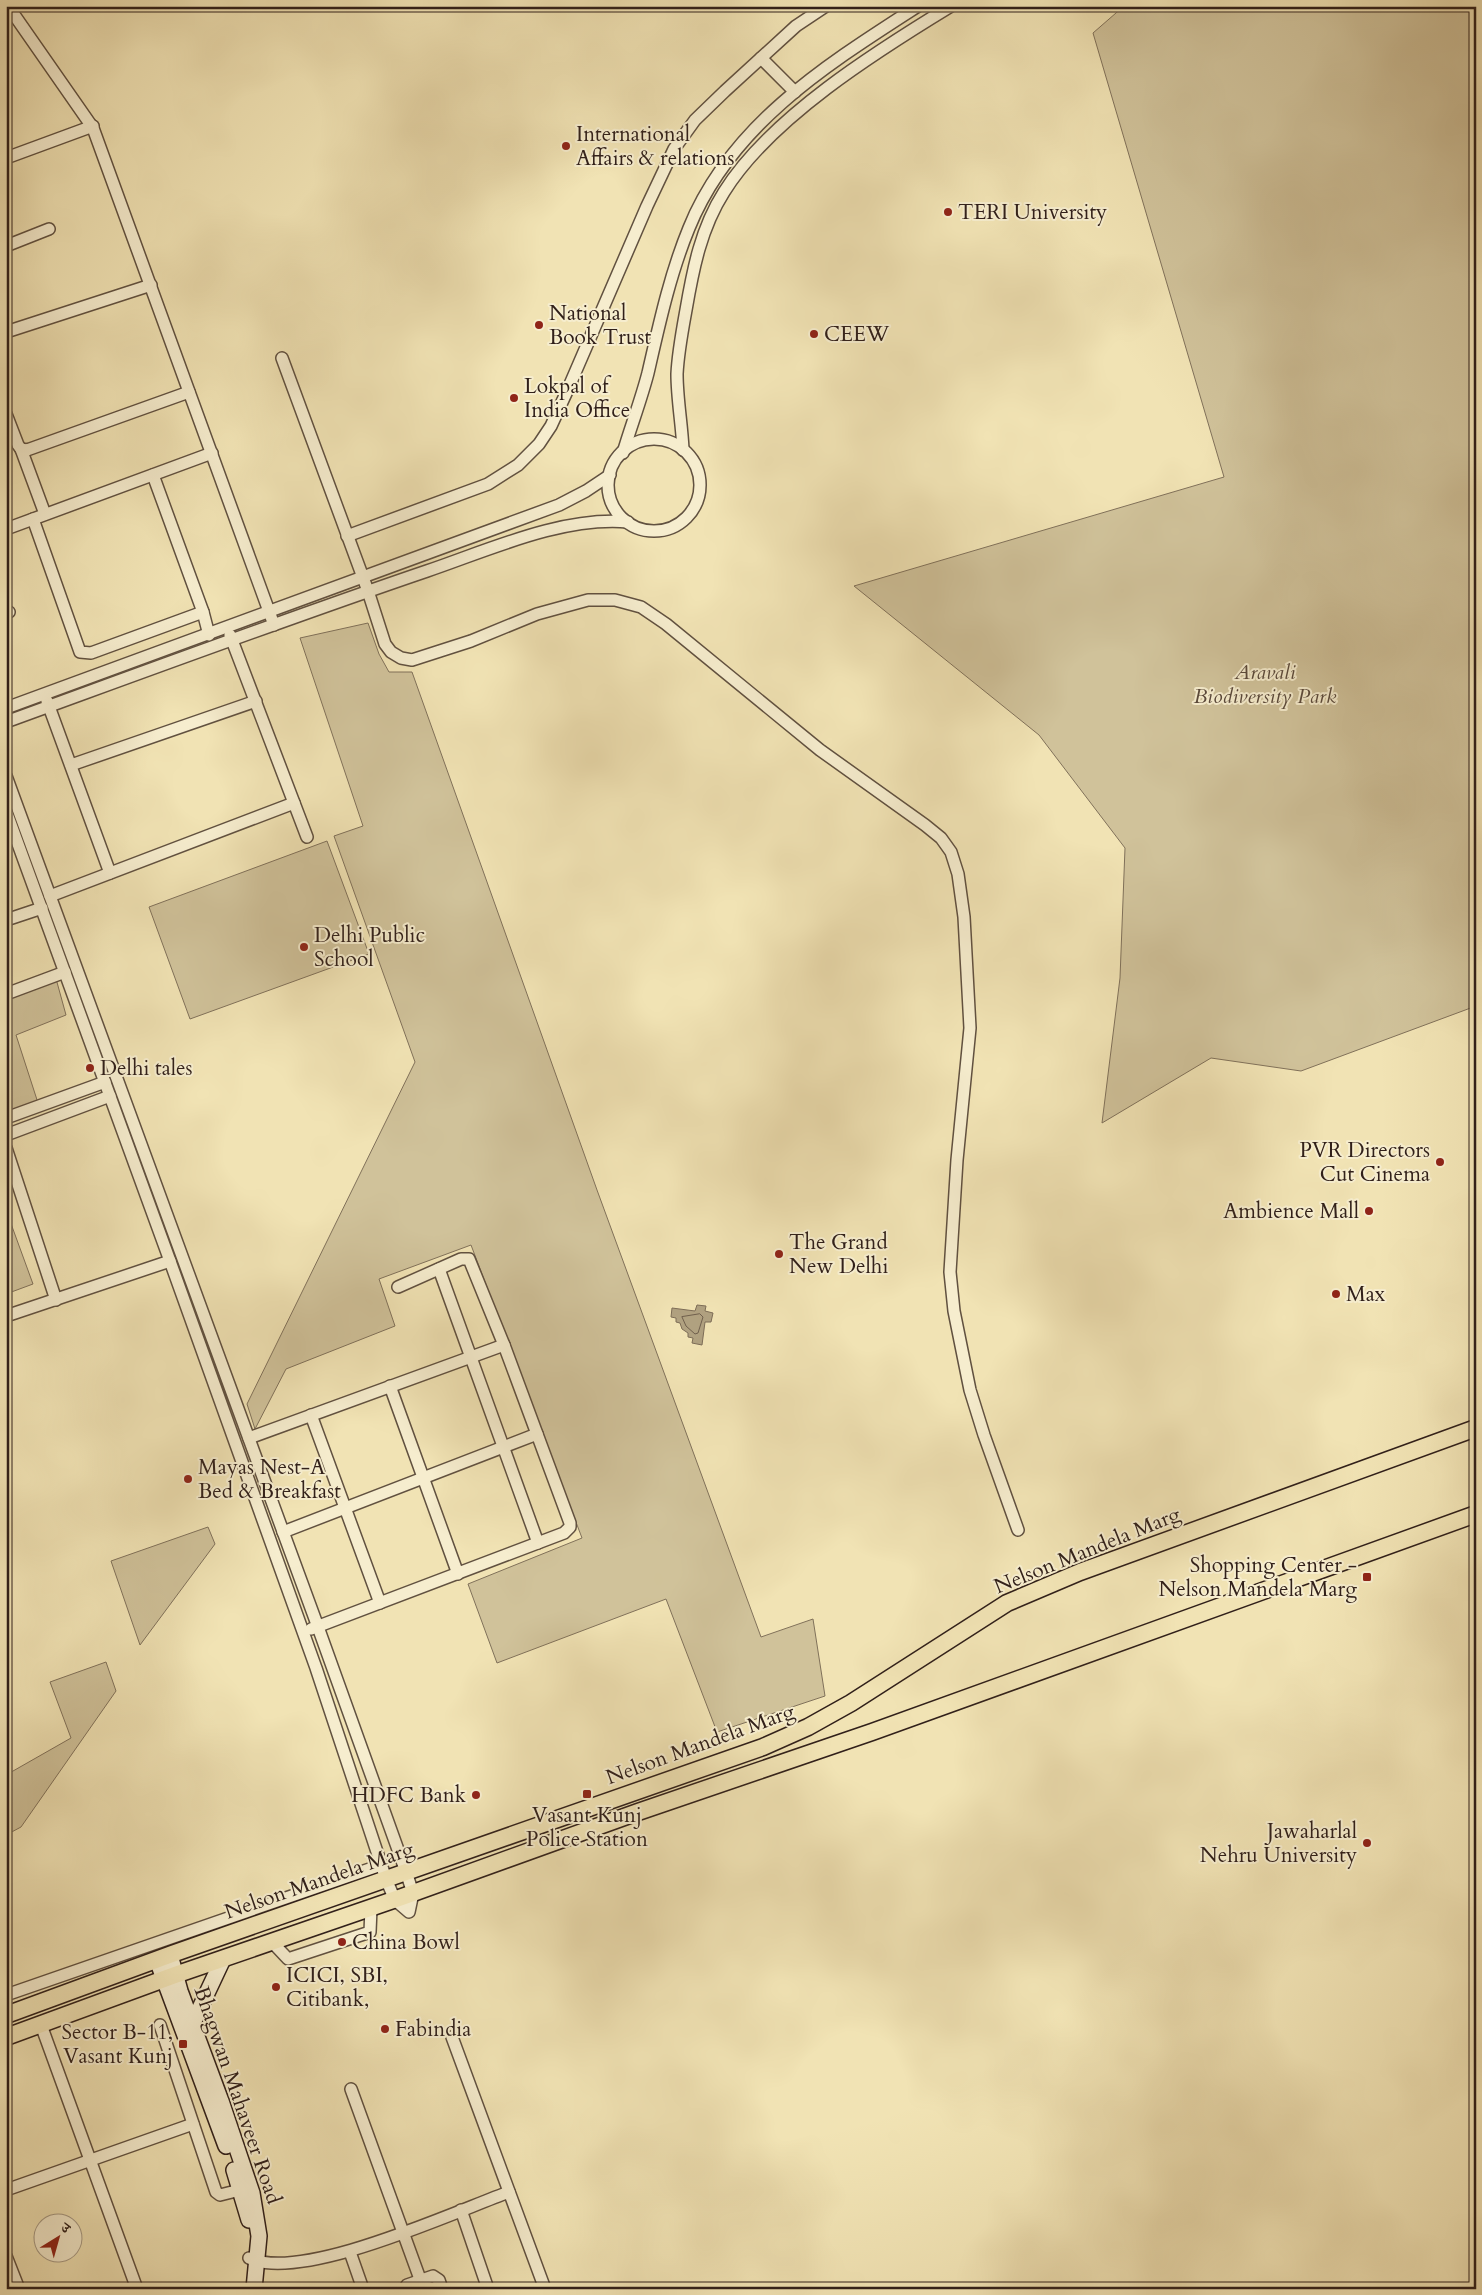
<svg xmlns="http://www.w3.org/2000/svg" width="1482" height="2295" font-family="Cardo,'Noto Serif Devanagari',serif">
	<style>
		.green { fill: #d0c29a; stroke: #80715a }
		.water { fill: #b0a180; stroke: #7d6d57 }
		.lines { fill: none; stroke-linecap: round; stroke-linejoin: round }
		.shore { stroke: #70604d; stroke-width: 1 }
		.street-casing { stroke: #615140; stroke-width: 14 }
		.secondary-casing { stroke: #31201a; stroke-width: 18 }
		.primary-casing { stroke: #31201a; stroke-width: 19 }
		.street { stroke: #f6edce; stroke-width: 11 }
		.secondary { stroke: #f6edce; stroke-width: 15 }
		.primary { stroke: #f1e3b4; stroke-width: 16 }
		.poi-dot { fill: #8f2418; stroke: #f6edce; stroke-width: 2 }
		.labels { text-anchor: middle; stroke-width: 4; stroke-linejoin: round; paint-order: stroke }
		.poi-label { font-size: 21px; fill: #31201a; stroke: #f6edce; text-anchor: start }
		.park-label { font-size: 21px; font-style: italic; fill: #59483a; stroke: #f6edce }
		.street-label { font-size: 21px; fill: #31201a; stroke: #f6edce }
	</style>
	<rect width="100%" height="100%" fill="#f1e3b4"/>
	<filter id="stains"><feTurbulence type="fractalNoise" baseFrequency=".004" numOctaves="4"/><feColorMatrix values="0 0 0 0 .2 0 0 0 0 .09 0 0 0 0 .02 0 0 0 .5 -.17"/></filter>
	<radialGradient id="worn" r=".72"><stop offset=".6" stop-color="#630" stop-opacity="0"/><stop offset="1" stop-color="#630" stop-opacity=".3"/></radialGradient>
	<!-- green -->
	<g class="green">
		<path d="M1124,6H1476V1006L1301,1071L1211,1058L1102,1123L1120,978L1125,848L1039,735L854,586L1224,477L1093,33Z"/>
		<path d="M368,623L379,654L389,672H412L597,1190L761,1637L813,1619L825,1696L717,1732L666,1599L497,1663L468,1584L582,1538L471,1245L379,1279L395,1326L286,1369L255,1429L247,1404L415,1062L334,836L363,826L300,638Z"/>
		<path d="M327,841L369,954L190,1019L149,907Z"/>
		<path d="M55,975L66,1015L16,1035L39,1106L6,1117V994Z"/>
		<path d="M6,1210L33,1284L6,1294Z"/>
		<path d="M208,1527L215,1544L140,1645L111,1561Z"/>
		<path d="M106,1662L116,1691L21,1827L6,1835V1775L71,1738L50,1682Z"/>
	</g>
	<!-- water -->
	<path class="water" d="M697,1305L706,1306L705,1311L713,1313L711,1322H705L702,1345L692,1343L693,1338L688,1337V1333L682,1329L680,1323L676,1322V1318L671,1317L672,1308L695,1311Z"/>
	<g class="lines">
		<!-- shore -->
		<path class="shore" d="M700,1314L703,1317L698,1333L695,1334L686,1326L682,1317Z"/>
		<defs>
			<g id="street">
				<path d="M8,6L93,128L274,625"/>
				<path d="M761,58L795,92"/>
				<path d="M6,158L93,126"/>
				<path d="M6,246L49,229"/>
				<path d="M6,332L151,285"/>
				<path d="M282,358L368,591L385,644L391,652L401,658L412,660L471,641L537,614L588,600H615L641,607L666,624L820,750L925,825L941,838L951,852L958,874L964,917L970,1028L957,1160L950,1272L954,1311L970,1390L984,1435L1018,1530"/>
				<path d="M6,414L18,445L21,449L27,450L189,392"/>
				<circle cx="654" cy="485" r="46"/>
				<path d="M21,449L45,514"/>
				<path d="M683,450C682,425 677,399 677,374C678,353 682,332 686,310C693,269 701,228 724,192C770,118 877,51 951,6"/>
				<path d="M623,453C631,426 641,400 648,373C659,325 670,274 689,228C731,124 828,64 918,6"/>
				<path d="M153,475L203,612L209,635"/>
				<path d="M33,519L80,652L91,653L203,612"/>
				<path d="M6,529L212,453"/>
				<path d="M347,536L488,484L518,465L539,444L551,426L568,389L647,206L674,149L695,120L725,91L796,26L826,6"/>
				<path d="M6,613L9,612"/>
				<path d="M230,635L307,837"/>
				<path d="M47,701L110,873"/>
				<path d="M6,708L559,505L586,491L610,475"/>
				<path d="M6,722C146,671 286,619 427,571C489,550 562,516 628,522"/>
				<path d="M71,765L256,701"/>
				<path d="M6,776L318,1627L406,1872L413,1893L409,1912L395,1900L386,1879L316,1668L170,1261L6,811"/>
				<path d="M50,896L294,803"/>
				<path d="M6,920L42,908"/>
				<path d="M6,994L65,972"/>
				<path d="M6,1118L105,1082"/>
				<path d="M6,1135L110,1096"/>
				<path d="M6,1148L56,1300"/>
				<path d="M439,1269L538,1543"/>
				<path d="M6,1316L170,1261"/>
				<path d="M390,1386L458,1574"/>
				<path d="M311,1415L380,1603"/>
				<path d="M249,1438L504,1345"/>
				<path d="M283,1532L537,1434"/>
				<path d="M311,1629L564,1533L570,1527V1523L504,1345L469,1259H461L398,1287"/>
				<path d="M272,1942L288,1959L370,1932L371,1908"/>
				<path d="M6,1995L381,1865"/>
				<path d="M41,2025L137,2289"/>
				<path d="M160,2025L216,2192L220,2195L240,2190"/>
				<path d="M452,2037L545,2289"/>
				<path d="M351,2089L420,2279"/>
				<path d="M6,2190L193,2124"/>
				<path d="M461,2210L488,2289"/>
				<path d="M350,2252L363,2289"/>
				<path d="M6,2256L17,2284"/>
				<path d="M249,2258C301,2283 454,2212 509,2192"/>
				<path d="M405,2289L407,2285L433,2276L439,2280L442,2289"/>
			</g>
			<g id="secondary">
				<path d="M170,1955L180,1991L221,2101L252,2193L259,2236L254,2289"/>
				<path d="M157,1960L226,2146"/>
				<path d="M192,2025L223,1959"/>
				<path d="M234,2170L249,2220"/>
			</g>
			<g id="primary">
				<path d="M6,2015L172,1954L763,1747L808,1727L851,1703L1007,1603L1080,1572L1476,1428"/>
				<path d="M6,2037L175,1975L402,1897L638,1812L872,1732L1476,1514"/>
			</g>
		</defs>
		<!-- street casing -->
		<use href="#street" class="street-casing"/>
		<!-- secondary casing -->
		<use href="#secondary" class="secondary-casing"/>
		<!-- primary casing -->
		<use href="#primary" class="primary-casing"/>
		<!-- street -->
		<use href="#street" class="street"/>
		<!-- secondary -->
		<use href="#secondary" class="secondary"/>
		<!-- primary -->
		<use href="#primary" class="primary"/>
	</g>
	<!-- markers -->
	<g class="poi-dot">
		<circle cx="566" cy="146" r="5"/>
		<circle cx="948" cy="212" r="5"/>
		<circle cx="539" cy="325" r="5"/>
		<circle cx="814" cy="334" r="5"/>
		<circle cx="514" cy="398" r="5"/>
		<circle cx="304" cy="947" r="5"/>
		<circle cx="90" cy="1068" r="5"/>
		<circle cx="1440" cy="1162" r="5"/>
		<circle cx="1369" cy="1211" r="5"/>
		<circle cx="779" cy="1254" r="5"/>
		<circle cx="1336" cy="1294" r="5"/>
		<circle cx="188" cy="1479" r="5"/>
		<rect x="1362" y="1572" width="10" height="10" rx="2.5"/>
		<rect x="582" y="1789" width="10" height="10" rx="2.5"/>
		<circle cx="476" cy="1795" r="5"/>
		<circle cx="1367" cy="1843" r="5"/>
		<circle cx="342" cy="1942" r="5"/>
		<circle cx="276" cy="1987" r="5"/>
		<circle cx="385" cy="2029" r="5"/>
		<rect x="178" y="2039" width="10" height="10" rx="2.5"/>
	</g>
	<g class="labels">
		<!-- poi labels -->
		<g class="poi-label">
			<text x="576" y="141">International<tspan x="576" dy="24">Affairs &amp; relations</tspan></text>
			<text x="958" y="219">TERI University</text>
			<text x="549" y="320">National<tspan x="549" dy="24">Book Trust</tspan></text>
			<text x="824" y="341">CEEW</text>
			<text x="524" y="393">Lokpal of<tspan x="524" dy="24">India Office</tspan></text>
			<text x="314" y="942">Delhi Public<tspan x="314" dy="24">School</tspan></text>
			<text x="100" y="1075">Delhi tales</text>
			<text x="1430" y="1157" text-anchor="end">PVR Directors<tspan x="1430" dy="24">Cut Cinema</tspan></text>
			<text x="1359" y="1218" text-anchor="end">Ambience Mall</text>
			<text x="789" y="1249">The Grand<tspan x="789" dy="24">New Delhi</tspan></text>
			<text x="1346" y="1301">Max</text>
			<text x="198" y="1474">Mayas Nest-A<tspan x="198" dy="24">Bed &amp; Breakfast</tspan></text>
			<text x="1357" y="1572" text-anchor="end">Shopping Center -<tspan x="1357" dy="24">Nelson Mandela Marg</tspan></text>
			<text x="466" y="1802" text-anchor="end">HDFC Bank</text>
			<text x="587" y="1822" text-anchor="middle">Vasant Kunj<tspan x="587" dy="24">Police Station</tspan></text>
			<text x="1357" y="1838" text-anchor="end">Jawaharlal<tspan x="1357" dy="24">Nehru University</tspan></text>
			<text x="352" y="1949">China Bowl</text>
			<text x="286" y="1982">ICICI, SBI,<tspan x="286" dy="24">Citibank,</tspan></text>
			<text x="395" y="2036">Fabindia</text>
			<text x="173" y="2039" text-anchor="end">Sector B-11,<tspan x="173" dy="24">Vasant Kunj</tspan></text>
		</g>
		<!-- park labels -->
		<g class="park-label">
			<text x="1265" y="679">Aravali<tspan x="1265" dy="24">Biodiversity Park</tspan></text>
		</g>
		<!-- street labels -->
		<g class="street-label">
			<text transform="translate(1087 1550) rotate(-22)" y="7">Nelson Mandela Marg</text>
			<text transform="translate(700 1744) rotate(-20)" y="7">Nelson Mandela Marg</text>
			<text transform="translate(319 1880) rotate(-19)" y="7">Nelson Mandela Marg</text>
			<text transform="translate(238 2095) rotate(71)" y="7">Bhagwan Mahaveer Road</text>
		</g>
	</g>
	<!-- margin -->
	<rect width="1482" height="2295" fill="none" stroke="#f1e3b4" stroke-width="25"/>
	<rect x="8" y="8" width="1467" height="2280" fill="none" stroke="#31201a" stroke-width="2.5"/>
	<rect x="12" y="12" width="1457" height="2270" fill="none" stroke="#31201a"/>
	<!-- north arrow -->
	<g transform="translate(58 2238) rotate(37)"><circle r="24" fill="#f6edce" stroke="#a79b86"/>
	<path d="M0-4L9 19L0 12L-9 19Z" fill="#8f2418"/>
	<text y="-8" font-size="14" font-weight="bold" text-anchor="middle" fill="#31201a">उ</text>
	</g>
	<rect width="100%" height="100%" filter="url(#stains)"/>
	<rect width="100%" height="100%" fill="url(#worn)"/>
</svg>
